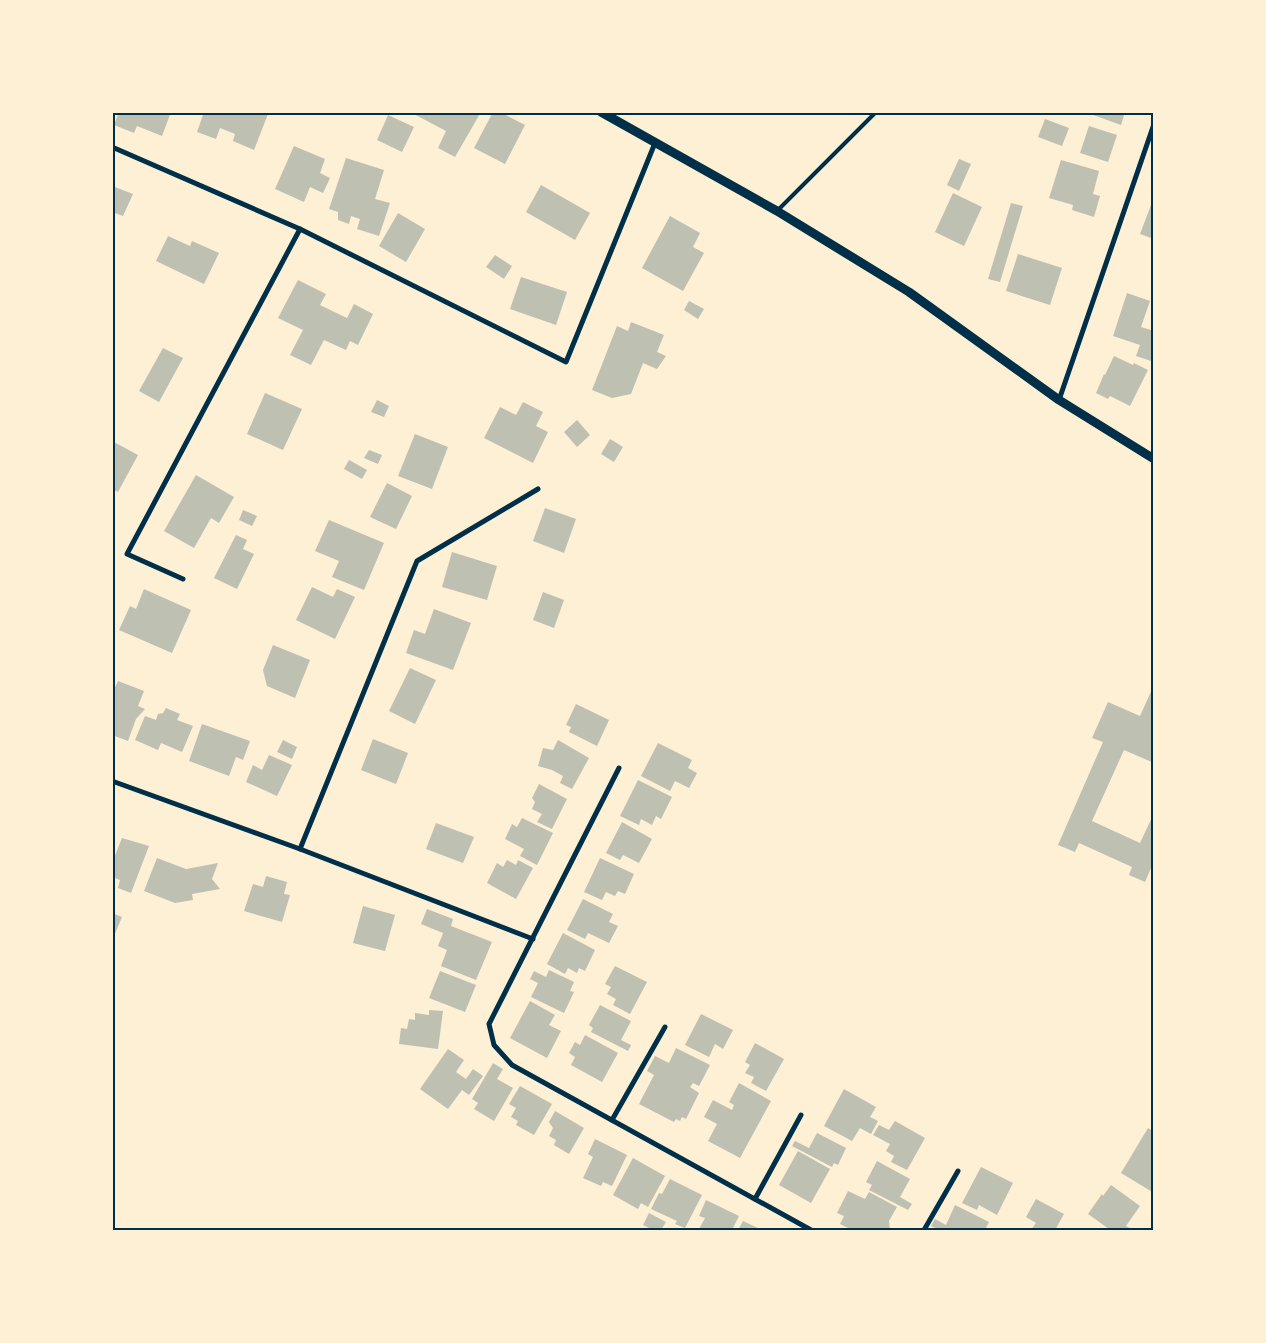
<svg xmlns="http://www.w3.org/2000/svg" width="1266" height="1343" font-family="'Alegreya Sans',sans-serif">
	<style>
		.building { fill: #bec0b2 }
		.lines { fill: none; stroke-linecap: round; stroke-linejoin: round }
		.service { stroke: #003049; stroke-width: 4 }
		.minor { stroke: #003049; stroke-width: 5 }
		.tertiary { stroke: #003049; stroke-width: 9 }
		.neatline { fill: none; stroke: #003049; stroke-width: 2 }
	</style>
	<rect width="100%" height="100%" fill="#fdf0d5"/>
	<!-- building -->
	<g class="building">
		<path d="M119,112H171L162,136L137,126L134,133L114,125Z"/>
		<path d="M204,112H264L268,114L254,150L233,141L235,134L220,128L216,139L197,132Z"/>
		<path d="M410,112H481L455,157L438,148L446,131Z"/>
		<path d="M493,112H500L525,125L505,164L474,148Z"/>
		<path d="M1085,112H1125L1121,125Z"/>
		<path d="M388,115L414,127L402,152L377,140Z"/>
		<path d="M1045,119L1069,128L1062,146L1038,137Z"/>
		<path d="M1089,126L1117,135L1108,162L1080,153Z"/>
		<path d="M294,146L325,159L320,173L330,178L323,193L310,187L304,202L275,189Z"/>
		<path d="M346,158L384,170L375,199L390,203L379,236L357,229L360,219L351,216L349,224L338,220V212L329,209Z"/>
		<path d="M959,159L971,164L959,191L947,185Z"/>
		<path d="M1061,160L1099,171L1093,194L1100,196L1094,217L1072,210L1073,205L1049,198Z"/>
		<path d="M541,185L590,213L575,240L526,212Z"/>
		<path d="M115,187L133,194L123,216L115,213L112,220V192Z"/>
		<path d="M953,193L982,207L964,246L935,232Z"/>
		<path d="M1154,197V239L1140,234Z"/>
		<path d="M1011,203L1023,206L1000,282L988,279Z"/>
		<path d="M398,213L425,229L406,262L379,246Z"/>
		<path d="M670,216L700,233L693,247L704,253L683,291L642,268Z"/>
		<path d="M168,236L190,246L192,241L219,253L204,284L156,261Z"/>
		<path d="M1018,254L1062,268L1050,305L1006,291Z"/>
		<path d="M495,255L512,266L504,279L486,267Z"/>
		<path d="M521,277L567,292L556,325L510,309Z"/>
		<path d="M298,280L326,294L320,305L347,318L354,304L373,314L358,345L350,341L346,350L324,340L311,365L290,355L303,330L278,318Z"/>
		<path d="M1127,293L1150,301L1141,327L1154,331V362L1136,356L1140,345L1113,336Z"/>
		<path d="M689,301L704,309L698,319L684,310Z"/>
		<path d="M631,322L664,335L657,352L666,356L657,369L643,363L631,394L612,398L592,390L617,326L628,331Z"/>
		<path d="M163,348L183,358L159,402L139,391Z"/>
		<path d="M1114,356L1133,365L1134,363L1148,370L1130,406L1110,396L1108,399L1096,393L1104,374L1105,375Z"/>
		<path d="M265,393L302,409L283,450L247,434Z"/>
		<path d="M377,400L389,406L384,417L371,412Z"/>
		<path d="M523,402L543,412L536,426L548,432L533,463L484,438L500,407L516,415Z"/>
		<path d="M577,420L590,435L577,447L564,432Z"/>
		<path d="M415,434L448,447L432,489L398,476Z"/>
		<path d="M610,439L623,447L614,462L601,454Z"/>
		<path d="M112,441L138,455L118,492L112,489Z"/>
		<path d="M369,450L382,455L378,464L364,458Z"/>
		<path d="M349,460L367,470L362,479L344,469Z"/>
		<path d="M196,475L234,497L219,523L211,518L194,548L164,531Z"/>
		<path d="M387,483L412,496L396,529L370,517Z"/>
		<path d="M545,508L576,519L564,553L533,541Z"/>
		<path d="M243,510L257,516L252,526L239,520Z"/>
		<path d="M329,520L384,543L364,590L332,577L339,561L315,551Z"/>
		<path d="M236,535L247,540L243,549L254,554L237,589L214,578Z"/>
		<path d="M452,552L497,566L487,600L442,587Z"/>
		<path d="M312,587L333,597L337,589L355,597L335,639L296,620Z"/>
		<path d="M144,589L191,610L172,653L119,630L130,606L136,609Z"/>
		<path d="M543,592L564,600L554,628L533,620Z"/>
		<path d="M434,609L471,623L453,670L406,653L414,630L425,634Z"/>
		<path d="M273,645L310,660L295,698L267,686L263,670Z"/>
		<path d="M410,668L436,680L415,724L389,711Z"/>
		<path d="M118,681L144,691L138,706L145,709L136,719L128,741L112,735V694Z"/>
		<path d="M1154,685V763L1124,750L1092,821L1140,843L1154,813V861L1145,882L1129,875L1132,867L1079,843L1075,852L1058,845L1103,742L1092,738L1108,702L1140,716Z"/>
		<path d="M576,704L609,720L597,746L569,732L571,727L566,725Z"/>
		<path d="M166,708L180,714L177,720L193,726L182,752L161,743L158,750L135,740L145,716L156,720L158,714L163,713Z"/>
		<path d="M202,724L250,741L243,760L236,757L229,776L189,761Z"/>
		<path d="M373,739L408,753L396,784L361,770Z"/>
		<path d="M283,740L297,747L292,759L277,752Z"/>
		<path d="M558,740L589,758L572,789L560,783L563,776L552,770L538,766L543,748L553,750Z"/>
		<path d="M658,743L692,760L688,768L697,773L689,788L675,781L670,791L641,776Z"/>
		<path d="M269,755L292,765L277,796L246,782L253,765L262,770Z"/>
		<path d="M638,780L672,797L661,819L656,816L652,825L641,819L639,825L620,816Z"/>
		<path d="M539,784L567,799L552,829L537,822L542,814L532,809L535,802L532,798Z"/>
		<path d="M522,818L553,833L537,865L520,856L524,849L505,839L512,824L517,827Z"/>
		<path d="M622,822L652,839L639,863L623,855L620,860L606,853Z"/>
		<path d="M436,823L474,837L463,863L426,849Z"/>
		<path d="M122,838L149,846L131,893L118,888L120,880L112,877V863Z"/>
		<path d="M157,858L186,869L218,863L212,879L220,889L192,894L193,900L175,903L144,891Z"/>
		<path d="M600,858L634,874L625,894L618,891L615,896L606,892L602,900L584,892Z"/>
		<path d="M507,860L516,865L518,860L533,868L516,899L487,883L497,863L503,867Z"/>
		<path d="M266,876L287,882L284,894L290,895L282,922L244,911L253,884L263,887Z"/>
		<path d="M583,899L613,914L609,922L618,926L609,943L588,933L585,939L567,930Z"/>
		<path d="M363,906L395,915L385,951L353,943Z"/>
		<path d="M427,909L453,919L451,926L492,942L476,980L441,966L447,950L438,946L443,933L421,924Z"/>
		<path d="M112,913L122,917L114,936L112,935Z"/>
		<path d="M563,933L595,950L585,971L579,968L577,973L568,968L565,974L547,964Z"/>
		<path d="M615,966L647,982L630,1014L613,1005L616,999L607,994L611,987L605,984Z"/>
		<path d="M549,970L574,982L570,991L574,992L564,1013L531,997L538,983L530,979L534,971L546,977Z"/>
		<path d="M440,971L476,985L465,1012L429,998Z"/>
		<path d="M530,1001L555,1015L549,1025L561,1031L547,1058L510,1038Z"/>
		<path d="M600,1005L631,1021L621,1040L631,1045L628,1051L591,1032L593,1028L589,1025Z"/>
		<path d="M429,1010L443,1011L438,1049L399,1044L401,1028L407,1029L409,1019L415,1020V1013L429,1015Z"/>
		<path d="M701,1014L733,1030L723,1049L715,1044L709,1057L685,1045Z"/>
		<path d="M585,1035L618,1053L602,1082L571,1065L575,1057L569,1053L575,1042L580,1045Z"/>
		<path d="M755,1043L784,1059L766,1091L751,1083L754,1077L745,1073L750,1065L745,1062Z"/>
		<path d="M676,1048L710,1065L699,1086L693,1083L690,1087L699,1093L686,1119L682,1117L680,1121L676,1119L674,1122L639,1104L654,1075L647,1071L655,1056L669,1063Z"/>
		<path d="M448,1049L464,1060L456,1072L466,1079L473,1069L483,1076L469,1095L462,1090L448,1109L420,1089Z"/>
		<path d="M493,1063L503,1069L497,1079L513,1088L494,1121L474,1109L478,1103L472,1099Z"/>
		<path d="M739,1083L771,1101L740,1158L708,1141L717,1124L704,1117L713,1100L732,1110L734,1105L729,1102Z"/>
		<path d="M520,1086L552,1104L534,1135L516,1125L518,1121L511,1117L516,1108L509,1104Z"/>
		<path d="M844,1089L876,1107L870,1117L878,1121L871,1134L860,1128L852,1141L824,1126Z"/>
		<path d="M555,1111L584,1128L569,1154L554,1145L556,1140L549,1136L553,1128L549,1122Z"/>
		<path d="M895,1121L925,1138L907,1170L891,1162L894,1156L886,1151L890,1144L873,1135L879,1125L889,1130Z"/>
		<path d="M1148,1128L1154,1132V1193L1121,1173Z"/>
		<path d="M817,1133L846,1148L838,1165L834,1163L832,1167L792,1146L795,1141L809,1148Z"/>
		<path d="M595,1139L627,1155L612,1186L603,1182L601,1186L583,1178L593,1157L588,1154Z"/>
		<path d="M798,1151L830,1169L811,1203L779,1185Z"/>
		<path d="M633,1158L665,1176L648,1207L641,1203L638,1209L613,1195Z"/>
		<path d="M877,1161L910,1179L900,1197L912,1204L908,1210L869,1190L872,1185L866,1182Z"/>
		<path d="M981,1167L1013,1183L997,1215L979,1205L977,1210L962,1203Z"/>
		<path d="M670,1179L702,1195L685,1228L675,1224L677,1221L651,1209L659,1193L662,1194Z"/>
		<path d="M1111,1185L1140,1206L1126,1226L1131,1229L1130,1230H1108L1109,1229L1088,1214L1102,1194L1103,1196Z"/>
		<path d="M848,1191L865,1199L869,1192L897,1207L889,1221L890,1230H852L840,1224L844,1216L837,1213Z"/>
		<path d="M1036,1199L1064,1214L1055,1230H1031L1036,1223L1026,1217Z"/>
		<path d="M706,1200L739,1216L732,1230L699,1229L705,1218L699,1216Z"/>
		<path d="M955,1205L989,1222L985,1230H940L931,1226L935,1219L946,1225Z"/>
		<path d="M649,1213L666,1222L661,1230H653L643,1225Z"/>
		<path d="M743,1221L762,1230H738Z"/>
	</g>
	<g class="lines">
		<!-- service -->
		<path class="service" d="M777,211L876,112"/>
		<!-- minor -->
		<g class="minor">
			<path d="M112,147L300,229L566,362L655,143"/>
			<path d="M1059,400L1154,124"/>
			<path d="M183,579L127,554L300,229"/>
			<path d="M619,768L489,1024L494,1045L512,1065L811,1230"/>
			<path d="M112,781L300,849L533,939"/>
			<path d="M300,849L417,561L538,489"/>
			<path d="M612,1120L665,1027"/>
			<path d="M755,1199L801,1115"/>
			<path d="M924,1230L958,1171"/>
		</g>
		<!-- tertiary -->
		<path class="tertiary" d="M601,112L777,211L909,292L1059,400L1154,459"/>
	</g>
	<!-- border -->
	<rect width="1266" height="1343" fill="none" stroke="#fdf0d5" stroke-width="228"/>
	<rect x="114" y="114" width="1038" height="1115" class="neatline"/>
</svg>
